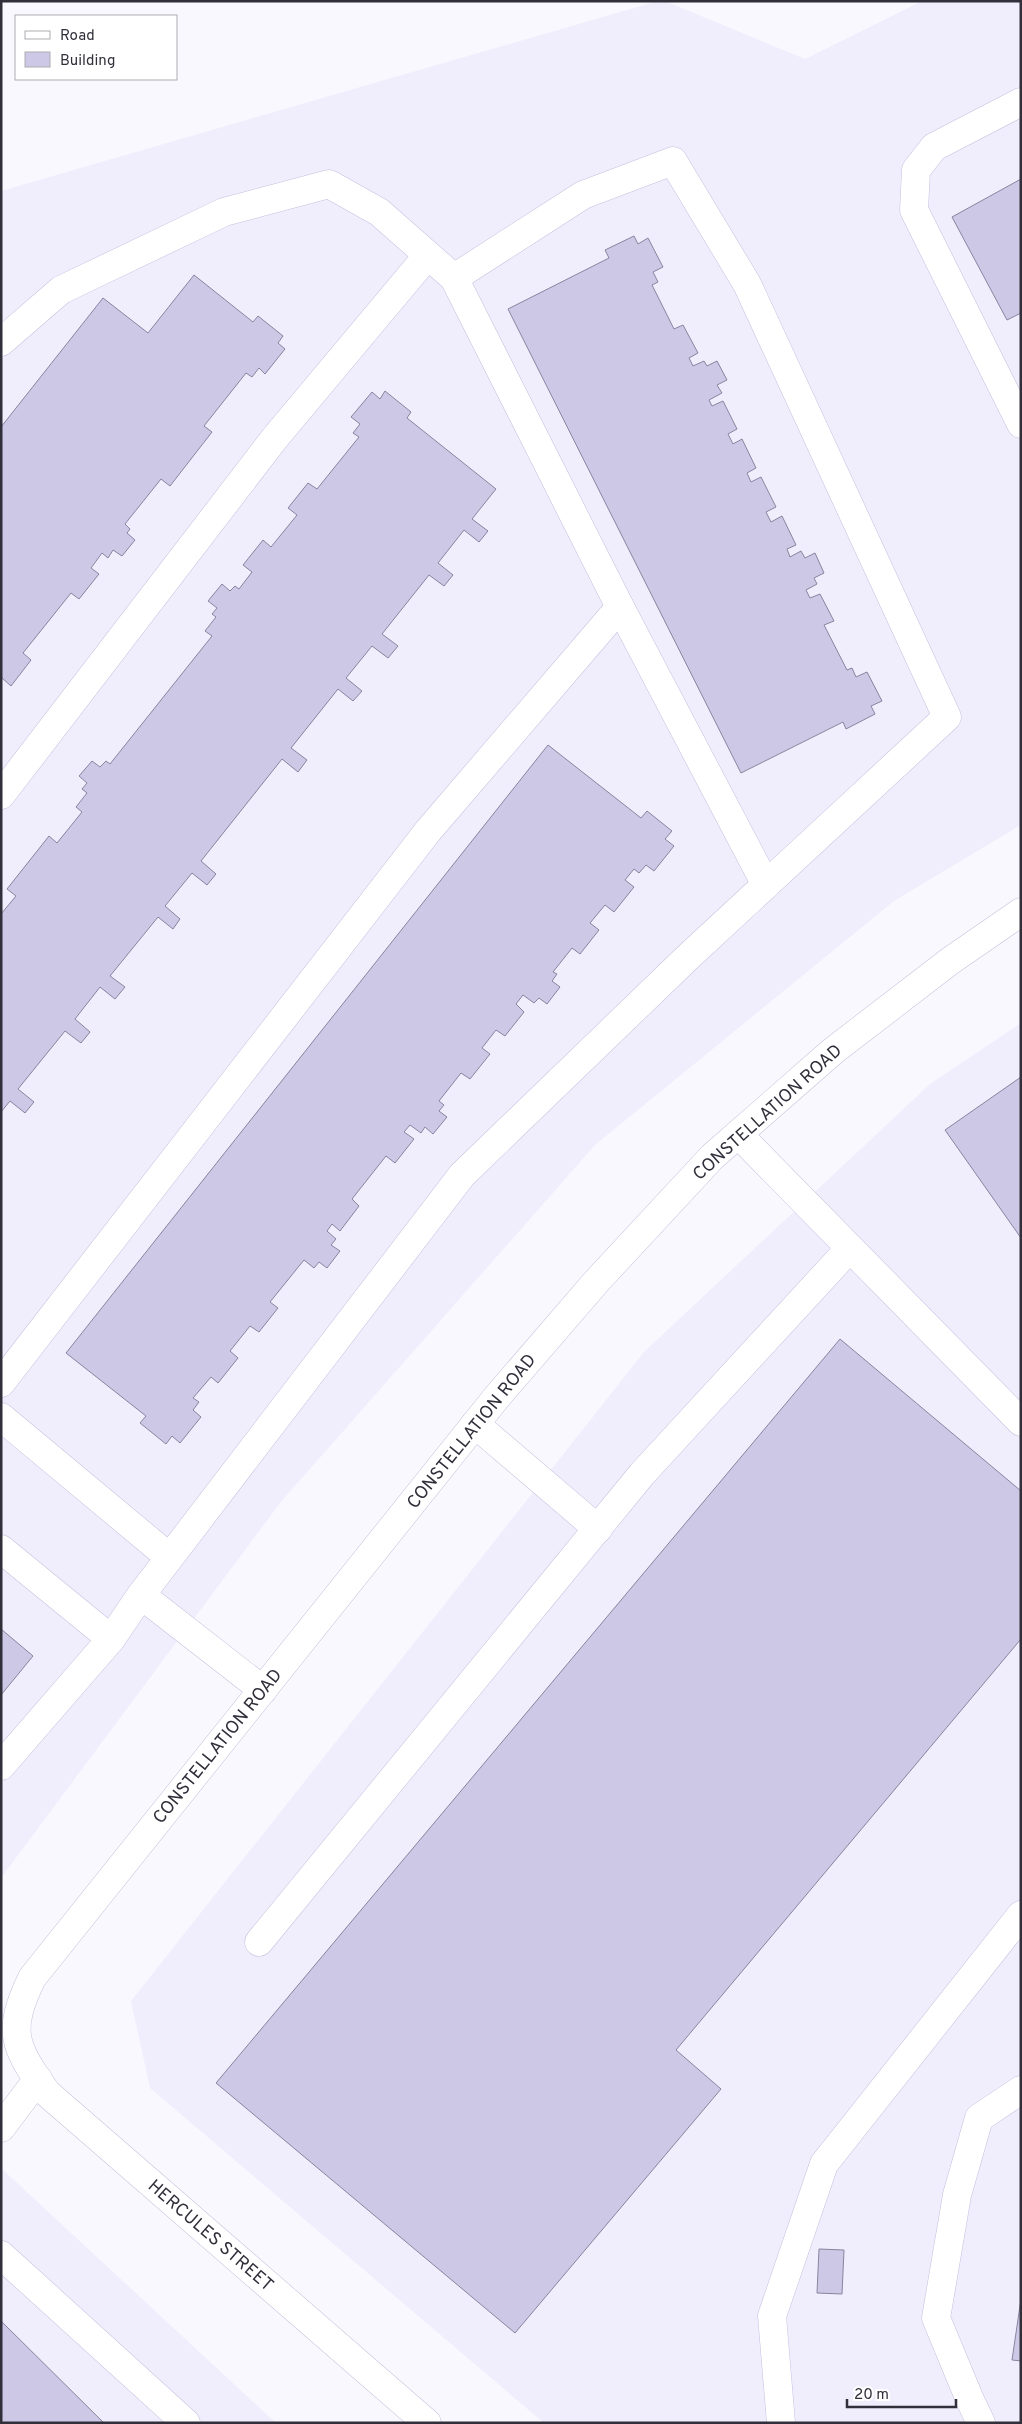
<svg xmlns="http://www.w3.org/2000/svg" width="1022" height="2424" font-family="Overpass,sans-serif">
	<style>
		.built { fill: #f0eefd }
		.building { fill: #cdc8e6; stroke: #88849f }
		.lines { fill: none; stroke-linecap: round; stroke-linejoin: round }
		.minor-casing { stroke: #c5c0de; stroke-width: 29 }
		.minor { stroke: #fff; stroke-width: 28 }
		.labels { text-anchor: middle; stroke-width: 5; stroke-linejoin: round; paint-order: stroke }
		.street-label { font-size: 18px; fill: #312f3a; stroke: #fff }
	</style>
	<rect width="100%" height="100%" fill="#f9f8fe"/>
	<!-- built -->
	<g class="built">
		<path d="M658,1H665L805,59L922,1H1021V825L894,901L595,1145L280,1503L1,1878V191Z"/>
		<path d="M1021,1023V2423H544L150,2088L131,2001L644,1352L930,1084Z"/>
		<path d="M1,2168L276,2423H1Z"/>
	</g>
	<!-- building -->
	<g class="building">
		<path d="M1021,179V313L1007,320L952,217Z"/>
		<path d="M634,236L638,244L648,238L663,267L653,272L658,282L652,285L674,329L683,325L698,353L689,358L693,366L704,361L707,366L717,361L727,380L717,385L722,393L709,400L712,406L723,401L737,429L728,434L733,444L742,439L756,468L747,473L751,482L761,477L776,507L766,512L771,522L782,516L796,545L787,549L790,557L801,551L805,558L815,553L824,573L814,578L817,584L806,590L810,598L820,594L834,621L824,625L847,670L852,668L856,677L867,672L882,701L871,706L875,714L846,729L843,722L741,773L508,309L609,258L605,250Z"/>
		<path d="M194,275L253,322L258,316L283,336L278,343L285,349L265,374L259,368L252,377L246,373L204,426L212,432L170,486L161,479L125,524L130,529L127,533L135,540L122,556L113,550L108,558L102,553L91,568L99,574L79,599L71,593L23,653L31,660L11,686L2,678L1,680V427L103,298L148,333Z"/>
		<path d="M385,391L411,412L407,418L496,489L472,519L488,531L479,542L464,530L438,563L453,575L444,586L429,575L382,634L398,646L388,658L372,646L346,678L362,691L353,701L338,689L291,748L307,760L298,772L282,759L201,861L216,874L207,885L192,873L165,906L180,919L173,929L158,917L110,976L125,987L115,999L100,987L75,1019L90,1032L81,1043L65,1031L18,1089L34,1102L25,1113L10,1101L1,1112V914L16,896L7,889L49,836L57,843L82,812L76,807L87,793L82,789L87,783L79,776L92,761L100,767L106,761L110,764L212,636L205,631L216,617L212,614L217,608L208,601L222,584L230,591L235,586L239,589L252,572L243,565L263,540L271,547L297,515L288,508L308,483L317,489L359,437L353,433L360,424L351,417L372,392L380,399Z"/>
		<path d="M548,745L641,818L647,811L672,831L665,839L674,846L654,871L646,865L639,873L634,869L625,880L634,887L614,912L605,905L590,923L599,930L580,954L572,948L553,972L557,974L552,981L560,987L547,1004L539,998L534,1003L523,995L516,1004L524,1012L505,1036L496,1030L482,1048L490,1054L470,1079L461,1073L439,1101L444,1105L439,1111L447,1117L433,1134L425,1127L421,1133L410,1125L404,1132L414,1139L395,1163L386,1156L352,1199L359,1206L340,1231L332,1224L327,1231L336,1239L331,1245L340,1251L327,1268L319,1262L314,1268L304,1260L270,1302L278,1308L259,1332L250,1326L230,1351L238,1358L218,1383L211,1377L193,1398L199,1402L193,1410L201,1417L180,1443L172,1436L166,1444L140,1423L146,1416L66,1353Z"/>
		<path d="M1021,1077V1238L945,1130Z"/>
		<path d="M840,1339L1021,1491V1639L676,2050L721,2089L515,2333L216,2083Z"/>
		<path d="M1,1629L33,1656L1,1695Z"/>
		<path d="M819,2249L844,2250L842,2294L817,2293Z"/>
		<path d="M1021,2299V2361L1012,2360Z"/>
		<path d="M1,2321L104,2423H1Z"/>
	</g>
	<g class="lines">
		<defs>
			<g id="minor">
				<path d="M1021,102L934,147L916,170L914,210L1021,424"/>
				<path d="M1,342L61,290L224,212L329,184L379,212L454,278L583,195L673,161L747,284L947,717L688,957L462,1175L141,1595"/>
				<path d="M620,607L766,885"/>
				<path d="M1,795L274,439L428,255"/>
				<path d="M738,1134L1021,1422"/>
				<path d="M1,1383L428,831L620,607L454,278"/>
				<path d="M1,1417L169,1557"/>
				<path d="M475,1424L598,1529"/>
				<path d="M1,1549L111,1639L141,1595L263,1690"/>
				<path d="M1,1766L111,1639"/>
				<path d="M259,1942L642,1474L850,1248"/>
				<path d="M1,2128L38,2079"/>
				<path d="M1,2255L186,2423"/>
				<path d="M427,2423L47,2093C14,2046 6,2032 32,1978L496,1398L596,1282L712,1157L833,1051L950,961L1021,912"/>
				<path d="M781,2423L772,2316L824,2164L1021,1915"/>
				<path d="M981,2423L970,2400L936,2318L957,2195L979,2118L1021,2090"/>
			</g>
		</defs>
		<!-- minor casing -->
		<use href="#minor" class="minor-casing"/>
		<!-- minor -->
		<use href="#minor" class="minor"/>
	</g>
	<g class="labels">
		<!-- street labels -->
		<g class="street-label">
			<text transform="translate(767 1112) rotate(-42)" y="6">CONSTELLATION ROAD</text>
			<text transform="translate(471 1431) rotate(-51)" y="6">CONSTELLATION ROAD</text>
			<text transform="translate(217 1746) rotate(-51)" y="6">CONSTELLATION ROAD</text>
			<text transform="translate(211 2235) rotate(41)" y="6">HERCULES STREET</text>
		</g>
	</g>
	<!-- border -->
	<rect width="1022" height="2424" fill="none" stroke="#312f3a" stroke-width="5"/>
	<!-- legend -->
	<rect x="15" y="15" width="162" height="65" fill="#ffffff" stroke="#adacb0"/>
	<rect x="25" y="31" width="25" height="8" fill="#ffffff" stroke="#adacb0"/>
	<text x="60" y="40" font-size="15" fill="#312f3a">Road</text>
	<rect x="25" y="52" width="25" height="15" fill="#cdc8e6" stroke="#adacb0"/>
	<text x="60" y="65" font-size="15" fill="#312f3a">Building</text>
	<!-- scale -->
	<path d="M847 2399v8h109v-8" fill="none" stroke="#312f3a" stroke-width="2.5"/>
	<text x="854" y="2399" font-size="15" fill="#312f3a" stroke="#ffffff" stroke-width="4" paint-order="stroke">20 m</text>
</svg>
